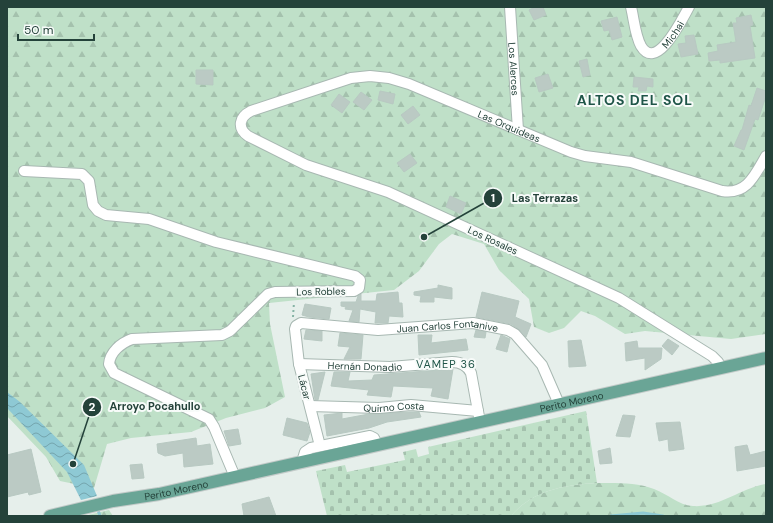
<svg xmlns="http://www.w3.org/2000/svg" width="773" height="523" font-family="'DM Sans',sans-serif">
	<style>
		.forest { fill: url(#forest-firs) }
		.cemetery { fill: url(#cemetery-stones) }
		.water { fill: url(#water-waves) }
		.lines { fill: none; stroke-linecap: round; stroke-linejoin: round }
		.stream { stroke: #8ec9d4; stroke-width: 3 }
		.building { fill: #bbcac4; stroke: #b8c9c2 }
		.minor-casing { stroke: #a8b8b2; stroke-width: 12 }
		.major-casing { stroke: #c2cac8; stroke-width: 14 }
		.path { stroke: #86b3a5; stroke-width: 2; stroke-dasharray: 2 3; stroke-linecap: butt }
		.minor { stroke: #fff; stroke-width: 10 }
		.major { stroke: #6aa596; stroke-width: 12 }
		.labels { text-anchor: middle; stroke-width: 4; stroke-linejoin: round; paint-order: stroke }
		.street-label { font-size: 10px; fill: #24423a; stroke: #f7fbf9 }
		.neighbourhood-label { font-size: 11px; letter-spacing: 1px; fill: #1f5548; stroke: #f7fbf9 }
		.district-label { font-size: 14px; font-weight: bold; letter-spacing: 1px; fill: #1f5548; stroke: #f7fbf9 }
		.leader { fill: none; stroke: #24423a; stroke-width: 1.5 }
		.callout-dot { fill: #24423a; stroke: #f7fbf9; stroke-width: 1.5 }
		.mark-label { font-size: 12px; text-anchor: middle; font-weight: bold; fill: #fff }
		.callout-label { font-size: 11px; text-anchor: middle; font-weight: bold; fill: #24423a; stroke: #f7fbf9; stroke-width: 4; stroke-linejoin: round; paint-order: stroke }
	</style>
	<defs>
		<pattern id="forest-firs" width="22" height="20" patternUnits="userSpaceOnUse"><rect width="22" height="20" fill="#bfe0c8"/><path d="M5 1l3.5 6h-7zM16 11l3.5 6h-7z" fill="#a4c1ad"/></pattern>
		<pattern id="cemetery-stones" width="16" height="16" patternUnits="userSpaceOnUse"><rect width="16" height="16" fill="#bfe0c8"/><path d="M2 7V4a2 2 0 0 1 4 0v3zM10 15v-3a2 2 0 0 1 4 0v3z" fill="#a4c1ad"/></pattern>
		<pattern id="water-waves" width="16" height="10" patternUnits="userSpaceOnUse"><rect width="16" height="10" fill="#8ec9d4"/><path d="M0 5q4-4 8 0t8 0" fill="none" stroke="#74a5ad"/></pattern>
	</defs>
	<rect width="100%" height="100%" fill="#e6efeb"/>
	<!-- forest -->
	<g class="forest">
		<path d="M7,7H766V334L731,339L645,331L625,334L595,316L581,311L564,328L549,333L534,327L529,299L499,270L484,244L452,234L439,244L419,271L394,290L269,303L270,324L285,397L265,408L226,418L191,432L131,438L107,444L94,488L60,481L46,457L7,416Z"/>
		<path d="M597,483C616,483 636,482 654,489C668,494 678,505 693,506C720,508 741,488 766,484V516H511C533,490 564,485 597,483Z"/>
		<path d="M109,510L113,516H84Z"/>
	</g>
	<!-- cemetery -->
	<path class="cemetery" d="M586,411L597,483C564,485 533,490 511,516H327L316,471L345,465L347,472L405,460L403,452L416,449L418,457L429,454L428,447Z"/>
	<!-- water -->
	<path class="water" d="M7,392L20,402L84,465L97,496L81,500L67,472L7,408Z"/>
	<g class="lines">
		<!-- stream -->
		<g class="stream">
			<path d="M97,507L100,516"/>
			<path d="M611,516L643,513L663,516"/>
		</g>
	</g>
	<!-- building -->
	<g class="building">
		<path d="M535,7H543L546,15L534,20L529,10Z"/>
		<path d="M751,15L753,25L750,26L755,58L720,63V60L709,61L708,53L718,51L717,45L736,42L733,23H737L736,18Z"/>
		<path d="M617,17L622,37L612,40L609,30L604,31L601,21Z"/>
		<path d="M694,35L698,54L681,57L678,44L686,43L685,36Z"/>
		<path d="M587,59L590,75L583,77L579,61Z"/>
		<path d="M196,70H213V85L196,84Z"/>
		<path d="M548,74L553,88L539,92L535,78Z"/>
		<path d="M634,77L653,79V87L647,86L646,91H638L639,87H633Z"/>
		<path d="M757,88L766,91V96L758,120L755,119L744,150L734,146L741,130H742L749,105L751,106Z"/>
		<path d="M380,91L395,94L393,104L378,100Z"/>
		<path d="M361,92L372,100L364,110L353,102Z"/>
		<path d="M339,94L350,102L342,113L331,105Z"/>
		<path d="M413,106L420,115L408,124L401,115Z"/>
		<path d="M410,154L417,163L404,172L397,163Z"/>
		<path d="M450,196L466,203L461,214L446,207Z"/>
		<path d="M438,285L452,288V299L434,297V302H420L421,296L414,295V292L438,288Z"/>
		<path d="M398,292L399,303H402L403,317L389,316L388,323H375L376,312L360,309L359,322L349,321L353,310L345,309L346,307L341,306V302H356L358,296L361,294V301H376L377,294Z"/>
		<path d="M482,292L519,301L515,317L531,324L526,337L520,330L511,324L476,317Z"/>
		<path d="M305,304L331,308L329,319L309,317L302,315Z"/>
		<path d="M306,330L322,331V341L304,339Z"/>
		<path d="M476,330L486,332L485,338L474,337Z"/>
		<path d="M340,333L363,335L361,359H344L350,347L338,346Z"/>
		<path d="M418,335H432L431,343L466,339L468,350L419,355Z"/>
		<path d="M501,335L510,339L507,352L496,349Z"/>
		<path d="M668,339L679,346L672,355L662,346Z"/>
		<path d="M581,340L586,366L569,367L568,341Z"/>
		<path d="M637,341L638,348H662L661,359L645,370V358L626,361L625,343Z"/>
		<path d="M453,369L448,399L431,396L433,388L393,386L391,397L367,395L369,390L331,386L334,372H350L348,381L372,380L374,375Z"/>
		<path d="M325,372L318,400H315L311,374Z"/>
		<path d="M411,412H419L421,417L387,422L369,428L327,436L324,415L342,413V419L369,414Z"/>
		<path d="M623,415L635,416L630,437L616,436Z"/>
		<path d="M287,418L307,423L310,432L307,441L283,435Z"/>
		<path d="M680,422L684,449L669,451L668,439L659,441L656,423Z"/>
		<path d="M238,429L241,444L229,446L224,431Z"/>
		<path d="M196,438L197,446L210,444L213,464L184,467L183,453L165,456L158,453L157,444Z"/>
		<path d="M747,445L750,455L766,451V466L737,471L735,447Z"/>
		<path d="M610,448L612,463L600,464L598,451Z"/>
		<path d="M31,449L41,492L29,495L28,492L7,497V455Z"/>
		<path d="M142,464L144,478L132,479L130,465Z"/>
		<path d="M269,497L276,516H244L242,504Z"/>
	</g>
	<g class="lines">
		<defs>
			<g id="minor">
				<path id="s1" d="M510,7L518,130"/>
				<path id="s2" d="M631,7C634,19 635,35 641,46C657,73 683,17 689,7"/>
				<path d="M24,171L82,174L89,181L93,205L98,211L106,215L149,219L216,242L355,276L360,280L359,288L354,291L275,292L268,294L230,331L222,335L132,339C121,343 110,352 109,364L114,373L209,419L214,427L235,477"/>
				<path id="s3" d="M299,364L390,367L452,362C461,362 467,365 471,373L480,422"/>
				<path id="s4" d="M721,368L718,362L712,356L619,298L388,192L306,165L248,136C237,128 239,117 251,111L351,78L370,76L389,78L409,84L571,152L585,156L631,162L722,191C747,195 755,175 766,156"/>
				<path id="s5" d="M310,406L379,408L411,405L478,411"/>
				<path id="s6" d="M320,446L299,364L295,329L296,326L301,323L378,330L473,323L508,330L515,334L542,365L559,404"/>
				<path d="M302,462L305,452L311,448L370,436L374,438L377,445"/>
			</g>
			<g id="major">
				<path id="s7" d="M50,516L113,501L159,494L766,358"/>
			</g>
		</defs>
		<!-- minor casing -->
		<use href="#minor" class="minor-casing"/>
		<!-- major casing -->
		<use href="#major" class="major-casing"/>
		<!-- path -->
		<path class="path" d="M293,317L294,302"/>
		<!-- minor -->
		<use href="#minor" class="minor"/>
		<!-- major -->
		<use href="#major" class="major"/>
	</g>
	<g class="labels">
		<!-- street labels -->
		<g class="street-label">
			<text dy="4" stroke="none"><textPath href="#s2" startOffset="83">Michai</textPath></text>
			<text dy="4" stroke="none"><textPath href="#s1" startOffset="62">Los Alerces</textPath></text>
			<text dy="4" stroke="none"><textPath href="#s4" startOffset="835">Las Orquideas</textPath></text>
			<text transform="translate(493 240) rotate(25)" y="4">Los Rosales</text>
			<text transform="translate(321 291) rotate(-1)" y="4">Los Robles</text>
			<text dy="4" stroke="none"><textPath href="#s6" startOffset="276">Juan Carlos Fontanive</textPath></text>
			<text dy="4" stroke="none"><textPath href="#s3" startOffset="66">Hernán Donadio</textPath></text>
			<text transform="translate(305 387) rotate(76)" y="4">Lácar</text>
			<text dy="4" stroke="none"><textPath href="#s7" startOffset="534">Perito Moreno</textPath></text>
			<text dy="4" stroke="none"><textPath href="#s5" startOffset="84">Quirno Costa</textPath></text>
			<text dy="4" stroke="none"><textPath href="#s7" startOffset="129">Perito Moreno</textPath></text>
		</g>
		<!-- neighbourhood labels -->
		<g class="neighbourhood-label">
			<text x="446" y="368">VAMEP 36</text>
		</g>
		<!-- district labels -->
		<g class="district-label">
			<text x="635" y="105">ALTOS DEL SOL</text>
		</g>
	</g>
	<!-- callouts -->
	<path class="leader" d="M424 237L493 198M73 464L92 407"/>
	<g class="callout-dot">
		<circle cx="424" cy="237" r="4"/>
		<circle cx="73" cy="464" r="4"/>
		<circle cx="493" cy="198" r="10"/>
		<circle cx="92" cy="407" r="10"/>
	</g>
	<g class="mark-label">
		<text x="493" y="202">1</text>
		<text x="92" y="411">2</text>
	</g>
	<g class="callout-label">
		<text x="545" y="202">Las Terrazas</text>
		<text x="155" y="410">Arroyo Pocahullo</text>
	</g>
	<!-- border -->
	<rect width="773" height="523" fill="none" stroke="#24423a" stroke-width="16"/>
	<!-- scale -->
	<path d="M18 34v6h76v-6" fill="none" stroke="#24423a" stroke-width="2"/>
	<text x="24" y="34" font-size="12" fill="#24423a" stroke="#f7fbf9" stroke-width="3" paint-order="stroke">50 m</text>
</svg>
